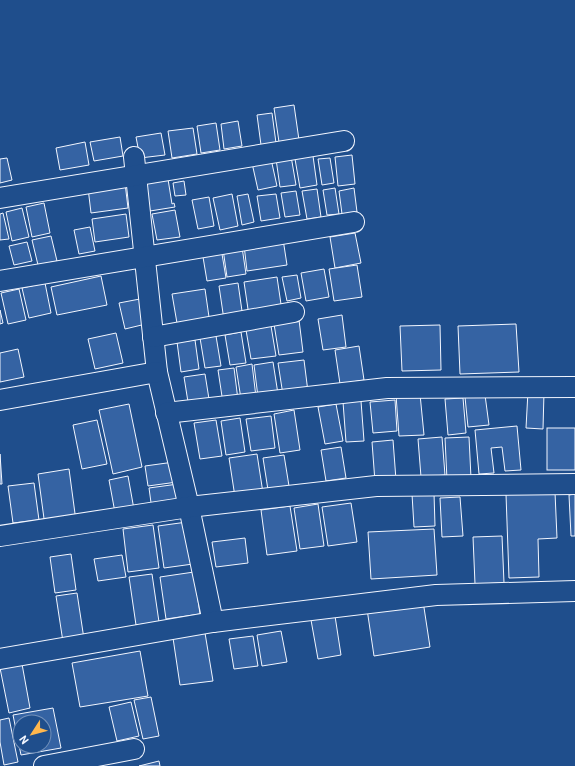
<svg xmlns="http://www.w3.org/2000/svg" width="575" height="766" font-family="Barlow,sans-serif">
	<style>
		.building { fill: #3563a3; stroke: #f2f6ff; fill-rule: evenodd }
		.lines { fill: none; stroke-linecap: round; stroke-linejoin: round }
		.street-casing { stroke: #f2f6ff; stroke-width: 22 }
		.street { stroke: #1f4e8c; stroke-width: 20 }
	</style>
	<rect width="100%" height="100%" fill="#1f4e8c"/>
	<!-- building -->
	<g class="building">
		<path d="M294,105L299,140L279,142L274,108Z"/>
		<path d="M272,113L276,143L261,145L257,115Z"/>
		<path d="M238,121L242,146L224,149L221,124Z"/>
		<path d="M216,123L220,150L201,153L197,126Z"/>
		<path d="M193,128L197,154L172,158L168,131Z"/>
		<path d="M161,133L165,155L140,158L136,137Z"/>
		<path d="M120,137L123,156L94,161L90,142Z"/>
		<path d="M85,142L89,165L60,170L56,148Z"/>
		<path d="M352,155L355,184L338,186L335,157Z"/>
		<path d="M291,156L296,185L280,187L276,159Z"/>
		<path d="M313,156L317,185L300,188L295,159Z"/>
		<path d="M7,158L12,180L0,183V159Z"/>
		<path d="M330,158L334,183L322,185L318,159Z"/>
		<path d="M271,159L277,186L258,190L252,163Z"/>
		<path d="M167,173L172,204L174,203L175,207L150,211L144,176Z"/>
		<path d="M184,181L186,195L175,196L173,183Z"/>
		<path d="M125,183L128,208L91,213L88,188Z"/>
		<path d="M335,188L339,214L327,215L323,190Z"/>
		<path d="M354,188L357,212L342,214L339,191Z"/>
		<path d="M317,189L321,217L307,219L302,191Z"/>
		<path d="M296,191L300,215L285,217L281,193Z"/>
		<path d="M232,194L238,226L220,230L213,198Z"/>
		<path d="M248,194L254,222L242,225L237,196Z"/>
		<path d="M276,194L280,218L261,221L257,196Z"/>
		<path d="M209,197L214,226L198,229L192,200Z"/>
		<path d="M44,203L50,233L32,237L26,207Z"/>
		<path d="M22,208L29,237L12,241L6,212Z"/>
		<path d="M175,210L180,237L157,240L152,214Z"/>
		<path d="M3,213L9,239L0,240V214Z"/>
		<path d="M126,214L129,237L95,242L92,219Z"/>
		<path d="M90,227L95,251L79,254L74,230Z"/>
		<path d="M355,233L361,263L335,268L330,237Z"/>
		<path d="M51,236L57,261L38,265L32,240Z"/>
		<path d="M283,239L287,265L247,271L244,245Z"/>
		<path d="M27,242L32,261L14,265L9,246Z"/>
		<path d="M242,247L246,274L227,277L223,249Z"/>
		<path d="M221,248L226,278L207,281L202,251Z"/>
		<path d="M357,265L362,297L334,301L329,269Z"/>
		<path d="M324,269L329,297L306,301L301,273Z"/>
		<path d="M297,275L301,298L287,301L282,277Z"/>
		<path d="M101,276L107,305L57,315L51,287Z"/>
		<path d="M277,277L282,311L249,316L244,282Z"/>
		<path d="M45,283L51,313L29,318L22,288Z"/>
		<path d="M238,283L243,318L224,320L219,286Z"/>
		<path d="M19,289L26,320L8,324L1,293Z"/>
		<path d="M205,289L210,324L178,329L172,294Z"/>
		<path d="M145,298L150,323L125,329L119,303Z"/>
		<path d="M0,310L3,323L0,324Z"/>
		<path d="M342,315L346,347L323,350L318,319Z"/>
		<path d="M299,320L303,352L279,355L274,324Z"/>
		<path d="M516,324L519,372L460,374L458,326Z"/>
		<path d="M440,325L441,370L402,371L400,326Z"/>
		<path d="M271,326L276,356L251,359L246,330Z"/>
		<path d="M241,332L246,363L230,365L225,335Z"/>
		<path d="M116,333L123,363L95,369L88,339Z"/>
		<path d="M216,336L221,366L205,368L200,338Z"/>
		<path d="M195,340L199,369L181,372L177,342Z"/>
		<path d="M359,346L364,380L340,384L335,350Z"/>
		<path d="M18,349L24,377L0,382V353Z"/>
		<path d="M304,360L308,392L283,395L278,363Z"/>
		<path d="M273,362L278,394L258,397L254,365Z"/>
		<path d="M252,364L256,397L241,399L236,367Z"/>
		<path d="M234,368L238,400L223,403L218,370Z"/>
		<path d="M205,374L209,399L188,402L184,377Z"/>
		<path d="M528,391L544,392L543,429L526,428Z"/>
		<path d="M420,394L424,435L399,436L396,395Z"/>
		<path d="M485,395L489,425L468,427L465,397Z"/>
		<path d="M463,398L466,433L448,435L445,399Z"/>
		<path d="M395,400L397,431L373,433L370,402Z"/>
		<path d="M361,401L364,441L346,442L343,402Z"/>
		<path d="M129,404L142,467L113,474L99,410Z"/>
		<path d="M336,404L343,441L325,444L318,407Z"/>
		<path d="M294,410L300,450L280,453L274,414Z"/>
		<path d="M271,416L275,448L251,451L246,419Z"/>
		<path d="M240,418L245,452L226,455L221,421Z"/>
		<path d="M97,420L107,464L82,469L73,425Z"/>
		<path d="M216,420L222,456L200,459L194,423Z"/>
		<path d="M517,426L521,470L505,471L502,447L491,448L494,473L479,474L475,430Z"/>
		<rect x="547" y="428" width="28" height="42"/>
		<path d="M442,437L445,475L421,477L418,439Z"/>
		<path d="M469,437L471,478L447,480L445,438Z"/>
		<path d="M393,440L396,480L375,482L372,442Z"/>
		<path d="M341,447L346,478L326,481L321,450Z"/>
		<path d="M0,454L2,484H0Z"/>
		<path d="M257,454L263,493L235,497L229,458Z"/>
		<path d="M284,455L289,486L268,490L263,458Z"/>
		<path d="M174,462L177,482L148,486L145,466Z"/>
		<path d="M69,469L76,521L45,526L38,474Z"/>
		<path d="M128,476L135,515L116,518L109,480Z"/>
		<path d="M34,483L39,520L13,523L8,486Z"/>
		<path d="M178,484L182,505L152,510L149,488Z"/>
		<path d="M555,492L557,538L538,539L539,577L509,578L506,494Z"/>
		<path d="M434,493L435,526L414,527L412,494Z"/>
		<path d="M575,494V536H571L569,495Z"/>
		<path d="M460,497L463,536L442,537L440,498Z"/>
		<path d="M351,503L357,542L328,546L322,507Z"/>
		<path d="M318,504L324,546L300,549L294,508Z"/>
		<path d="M290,506L297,551L267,555L261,510Z"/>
		<path d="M187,522L193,564L164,568L158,526Z"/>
		<path d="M153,525L159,568L128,572L123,529Z"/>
		<path d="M434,529L437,575L371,579L368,532Z"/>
		<path d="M502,536L504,583L475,584L473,537Z"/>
		<path d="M245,538L248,563L216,567L212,542Z"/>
		<path d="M71,554L76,590L55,593L50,557Z"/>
		<path d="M122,555L126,577L98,581L94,559Z"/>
		<path d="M194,572L200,614L166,619L160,577Z"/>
		<path d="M152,574L159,622L136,625L129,577Z"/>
		<path d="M77,593L84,639L63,642L56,596Z"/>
		<path d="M423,601L430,647L374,656L367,609Z"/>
		<path d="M335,616L341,655L318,659L311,620Z"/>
		<path d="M281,631L287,662L262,666L257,635Z"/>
		<path d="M205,633L213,681L180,685L173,638Z"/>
		<path d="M253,636L258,666L234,669L229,639Z"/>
		<path d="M140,651L148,696L80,707L72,663Z"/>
		<path d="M22,664L30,708L9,713L0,668Z"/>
		<path d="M151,697L159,736L143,739L134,700Z"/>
		<path d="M131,702L139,736L117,741L109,707Z"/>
		<path d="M53,708L61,748L21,755L13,715ZM20,722H44V746H20Z"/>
		<path d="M9,718L18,762L4,765L0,742V720Z"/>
		<path d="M159,761L160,766H139Z"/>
	</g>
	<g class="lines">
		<defs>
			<g id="street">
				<path d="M134,157L157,372L189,507L213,622"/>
				<path d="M0,198L344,141"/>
				<path d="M0,281L354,222"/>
				<path d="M153,337L294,312"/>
				<path d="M0,400L157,372"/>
				<path d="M166,413L387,388L575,387"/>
				<path d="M0,536L189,507L376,486L575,484"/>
				<path d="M0,659L213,622L436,595L575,591"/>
				<path d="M44,766L134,749"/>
			</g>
		</defs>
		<!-- street casing -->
		<use href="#street" class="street-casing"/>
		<!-- street -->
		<use href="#street" class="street"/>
	</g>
	<!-- north arrow -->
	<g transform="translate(32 734) rotate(234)"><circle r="19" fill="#1f4e8c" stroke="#7391ba"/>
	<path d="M0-3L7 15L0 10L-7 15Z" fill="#ffb74d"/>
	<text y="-6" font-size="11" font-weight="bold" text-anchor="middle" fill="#f2f6ff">N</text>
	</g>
</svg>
